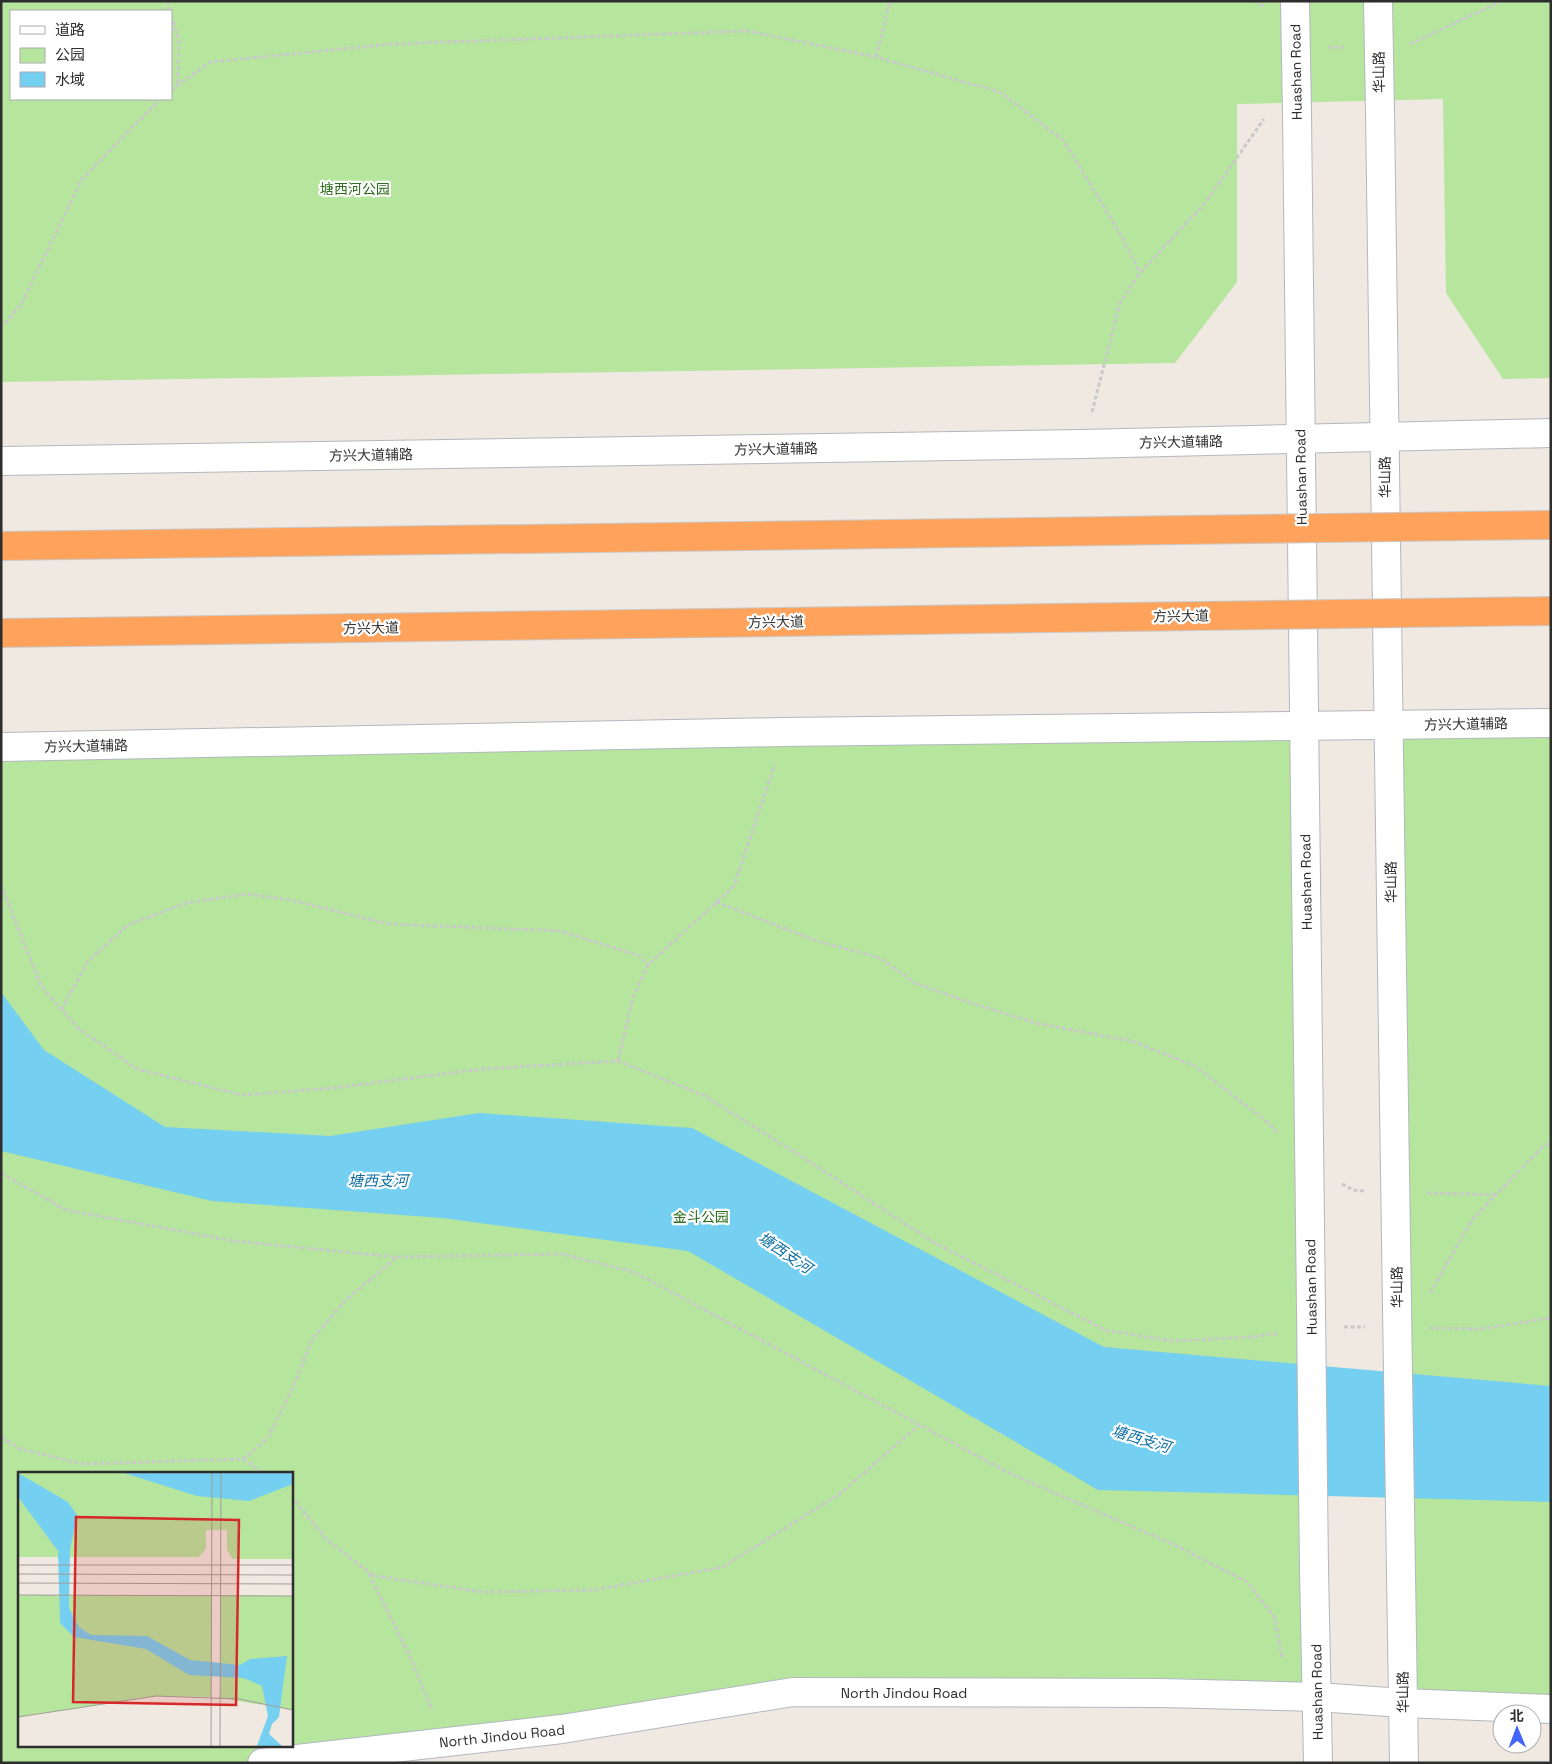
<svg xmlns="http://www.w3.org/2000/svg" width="1552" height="1764" font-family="'Space Grotesk','Noto Sans SC',sans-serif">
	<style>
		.green { fill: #b6e59e; fill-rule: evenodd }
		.water { fill: #75cff0 }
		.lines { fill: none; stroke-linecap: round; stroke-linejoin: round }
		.secondary-casing { stroke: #b4b7c1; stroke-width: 30 }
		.path { stroke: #c9c9c9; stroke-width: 3; stroke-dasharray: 4 2.5; stroke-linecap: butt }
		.secondary { stroke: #fff; stroke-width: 28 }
		.secondary-bridge-casing { stroke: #b4b7c1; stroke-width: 30; stroke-linecap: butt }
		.highway-bridge-casing { stroke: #c9c9c9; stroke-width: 30; stroke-linecap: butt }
		.secondary-bridge { stroke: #fff; stroke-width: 28 }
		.highway-bridge { stroke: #ffa35c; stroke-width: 28 }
		.labels { text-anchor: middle; stroke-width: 4.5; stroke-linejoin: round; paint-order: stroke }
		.street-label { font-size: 14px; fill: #2e2e2e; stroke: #fff }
		.park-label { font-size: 14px; fill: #2c6e1b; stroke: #fff }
		.water-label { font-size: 15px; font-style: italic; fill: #0d6fa3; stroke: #fff }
		.inset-road { fill: none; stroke: #a29e99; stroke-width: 1 }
		.view { fill: #d62828; fill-opacity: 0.15; stroke: #d62828; stroke-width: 2.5 }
		.inset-edge { fill: none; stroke: #2e2e2e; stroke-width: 2.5 }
	</style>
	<rect width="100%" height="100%" fill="#efe9e1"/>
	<!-- green -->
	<g class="green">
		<path d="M1,1H1551V378L1503,379L1446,293L1443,99L1237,104V282L1175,363L1,382ZM11,11H171V99H11Z"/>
		<path d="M1551,723V1709L1403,1703L1388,725Z"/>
		<path d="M1304,726L1317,1697L793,1692L262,1763H1V747ZM19,1473H291V1745H19Z"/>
	</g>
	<!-- water -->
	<path class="water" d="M1,992L44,1050L165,1127L330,1136L479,1113L692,1128L1104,1347L1551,1386V1502L1098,1490L688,1251L442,1218L212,1201L1,1151Z"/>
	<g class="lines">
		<defs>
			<g id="secondary">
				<path d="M1380,111L1392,970"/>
				<path d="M1297,114L1307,966"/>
				<path d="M1,461L1083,444L1551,433"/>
				<path d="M1,747L783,732L1551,723"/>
				<path d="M1314,1569L1318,1763"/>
				<path d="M1401,1575L1404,1763"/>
				<path d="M262,1763L562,1729L793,1692L1161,1693L1317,1697L1403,1703L1551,1709"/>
			</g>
		</defs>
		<!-- secondary casing -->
		<use href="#secondary" class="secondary-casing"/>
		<!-- path -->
		<g class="path">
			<path d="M167,1L170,11"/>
			<path d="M1255,1L1264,6"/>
			<path d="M171,15L179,40L178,85"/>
			<path d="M1410,44L1502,1"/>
			<path d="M1328,46L1331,48L1346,47"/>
			<path d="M876,57L890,1"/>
			<path d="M171,90L210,62L392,44L747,31L872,56L1000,92L1064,141L1122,237L1140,273"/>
			<path d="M1,328L21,305L82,179L160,99"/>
			<path d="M1092,412L1120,303L1140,273L1205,203L1264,119"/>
			<path d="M1,885L41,986L78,1028L137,1069L242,1095L333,1088L482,1069L618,1061L703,1095L807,1160L933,1242L1105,1330L1172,1341L1252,1337L1280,1333"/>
			<path d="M716,902L817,941L880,958L915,983L959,999L1035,1023L1132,1041L1195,1066L1265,1120L1277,1132"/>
			<path d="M61,1010L89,960L128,925L186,903L247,894L290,900L389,924L560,931L640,956L648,965"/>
			<path d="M618,1061L633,997L648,965L734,886L775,764"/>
			<path d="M1,1173L66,1210L234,1241L397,1257L562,1254L634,1272L1011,1474L1177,1546L1247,1582L1275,1618L1282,1658"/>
			<path d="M1342,1184L1353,1190L1364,1191"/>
			<path d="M1427,1193L1497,1195"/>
			<path d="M1430,1293L1472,1220L1538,1151L1551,1141"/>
			<path d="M1344,1327H1365"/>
			<path d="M1429,1328L1480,1329L1551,1318"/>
			<path d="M1,1437L20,1449L83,1464L243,1459L263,1473"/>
			<path d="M243,1459L268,1438L293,1387L313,1338L346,1300L397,1257"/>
			<path d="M291,1496L327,1540L374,1576L483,1592L594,1590L723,1567L841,1493L919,1425"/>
			<path d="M369,1574L412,1661L432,1711"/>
		</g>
		<!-- secondary -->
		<use href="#secondary" class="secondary"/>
		<defs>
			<g id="secondary-bridge">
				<path d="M1295,1L1297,114"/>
				<path d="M1378,1L1380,111"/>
				<path d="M1307,966L1314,1569"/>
				<path d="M1392,970L1401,1575"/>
			</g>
			<g id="highway-bridge">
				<path d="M1,546L1551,525"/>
				<path d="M1,633L1551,611"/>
			</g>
		</defs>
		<!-- secondary-bridge casing -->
		<use href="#secondary-bridge" class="secondary-bridge-casing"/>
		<!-- highway-bridge casing -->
		<use href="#highway-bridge" class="highway-bridge-casing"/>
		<!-- secondary-bridge -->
		<use href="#secondary-bridge" class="secondary-bridge"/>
		<!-- highway-bridge -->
		<use href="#highway-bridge" class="highway-bridge"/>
	</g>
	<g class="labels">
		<!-- street labels -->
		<g class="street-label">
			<text transform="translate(1296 72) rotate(-91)" y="5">Huashan Road</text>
			<text transform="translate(1379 72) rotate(-91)" y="5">华山路</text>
			<text transform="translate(1181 442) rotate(-1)" y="5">方兴大道辅路</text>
			<text transform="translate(776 449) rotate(-1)" y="5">方兴大道辅路</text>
			<text transform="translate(371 455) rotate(-1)" y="5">方兴大道辅路</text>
			<text transform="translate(1301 477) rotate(-91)" y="5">Huashan Road</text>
			<text transform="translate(1385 477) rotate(-91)" y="5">华山路</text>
			<text transform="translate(1181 616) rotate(-1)" y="5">方兴大道</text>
			<text transform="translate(776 622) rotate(-1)" y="5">方兴大道</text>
			<text transform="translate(371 628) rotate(-1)" y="5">方兴大道</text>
			<text transform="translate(1466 724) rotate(-1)" y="5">方兴大道辅路</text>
			<text transform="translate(86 746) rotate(-1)" y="5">方兴大道辅路</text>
			<text transform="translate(1306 882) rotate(-91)" y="5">Huashan Road</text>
			<text transform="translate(1391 882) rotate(-91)" y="5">华山路</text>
			<text transform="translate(1311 1287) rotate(-91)" y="5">Huashan Road</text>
			<text transform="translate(1397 1287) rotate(-91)" y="5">华山路</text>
			<text transform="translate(1317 1692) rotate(-91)" y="5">Huashan Road</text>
			<text transform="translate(1403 1692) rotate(-91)" y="5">华山路</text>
			<text x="904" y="1698">North Jindou Road</text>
			<text transform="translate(502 1736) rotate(-6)" y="5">North Jindou Road</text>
		</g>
		<!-- park labels -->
		<g class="park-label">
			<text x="355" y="194">塘西河公园</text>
			<text x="701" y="1222">金斗公园</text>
		</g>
		<!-- water labels -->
		<g class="water-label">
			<text x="378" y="1186">塘西支河</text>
			<text transform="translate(785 1253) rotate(34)" y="5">塘西支河</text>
			<text transform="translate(1141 1439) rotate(17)" y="5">塘西支河</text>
		</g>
	</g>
	<!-- overview -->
	<g transform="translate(18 1472)">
		<rect width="275" height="275" fill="#efe9e1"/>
		<path d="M0,1H275V87H215L209,78V58H188V77L181,85H0ZM0,123H194L193,225L138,224L0,245ZM203,123L275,124V238L202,226Z" fill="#b6e59e"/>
		<path d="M0,1L50,30L59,43L52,78L51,136L61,155L73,163L129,164L172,188L222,193L232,187L269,184L261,245L254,252L251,262L264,274H239L250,244L244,214L226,206L171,203L128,177L56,165L42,151L40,79L0,25ZM106,1H275V12L231,29L179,24Z" fill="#75cff0"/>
		<path class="inset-road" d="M0,93H275M0,102L275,103M0,111L275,112M0,123L275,124M0,245L138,224L221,227L275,238M193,274L194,1M202,274L203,1"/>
		<path class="view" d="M58,45L221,48L218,233L55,230Z"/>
		<rect width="275" height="275" class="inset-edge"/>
	</g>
	<!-- border -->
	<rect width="1552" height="1764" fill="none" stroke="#2e2e2e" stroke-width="5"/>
	<!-- legend -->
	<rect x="10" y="10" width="162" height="90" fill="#ffffff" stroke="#ababab"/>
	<rect x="20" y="26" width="25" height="8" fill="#ffffff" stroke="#ababab"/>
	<text x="55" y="35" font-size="15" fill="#2e2e2e">道路</text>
	<rect x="20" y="48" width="25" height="15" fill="#b6e59e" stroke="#ababab"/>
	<text x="55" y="60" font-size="15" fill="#2e2e2e">公园</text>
	<rect x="20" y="72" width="25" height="15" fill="#75cff0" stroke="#ababab"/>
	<text x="55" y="85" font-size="15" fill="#2e2e2e">水域</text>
	<!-- north arrow -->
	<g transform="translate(1517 1729) rotate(359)"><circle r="24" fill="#ffffff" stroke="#ababab"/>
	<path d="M0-4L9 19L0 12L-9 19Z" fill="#4264fb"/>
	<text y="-8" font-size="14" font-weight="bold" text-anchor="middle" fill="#2e2e2e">北</text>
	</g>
</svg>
